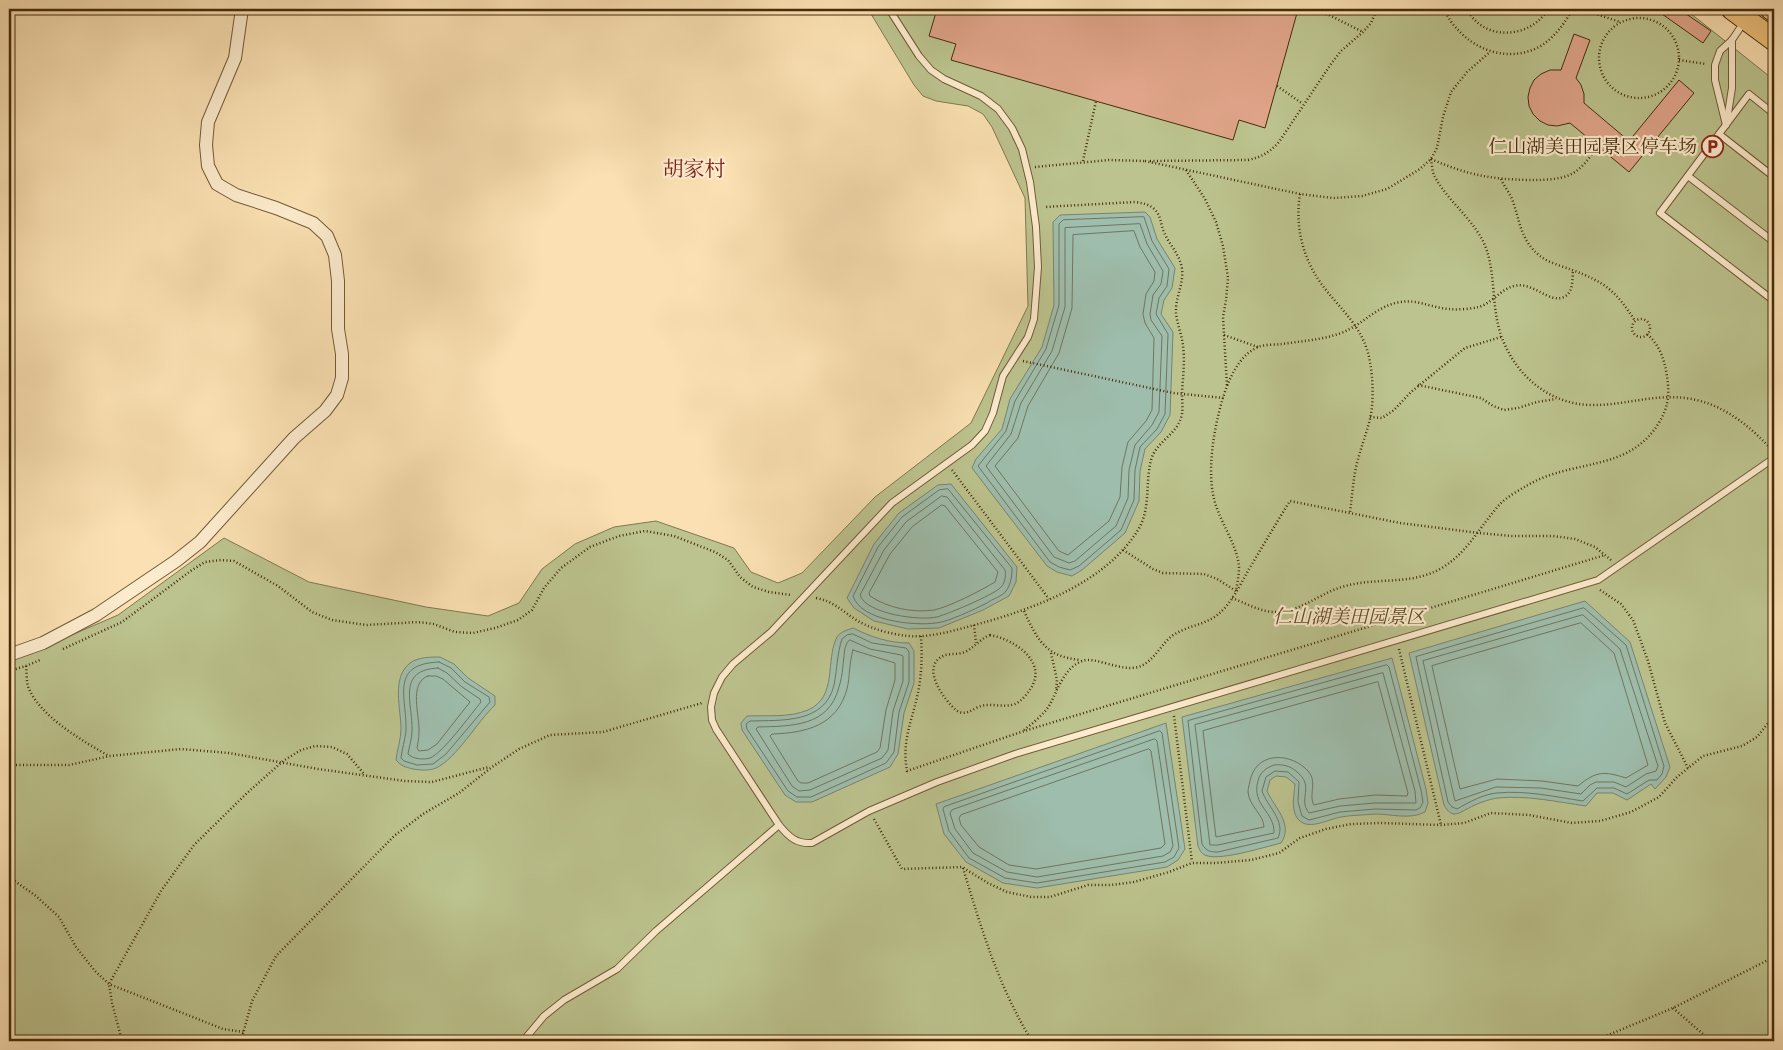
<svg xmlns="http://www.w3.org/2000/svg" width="1783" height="1050" font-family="'IM FELL DW Pica','Noto Serif SC',serif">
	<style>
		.green { fill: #bcc38e; stroke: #81784e }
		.water { fill: #9ebdac; stroke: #7b836c }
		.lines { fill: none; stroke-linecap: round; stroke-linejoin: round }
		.shore { stroke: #72755c; stroke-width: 1 }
		.building { fill: #dfa489; stroke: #462d0d }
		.lane-casing { stroke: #735a36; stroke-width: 8 }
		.street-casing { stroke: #735a36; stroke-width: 14 }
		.primary-casing { stroke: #462d0d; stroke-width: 23 }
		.path { stroke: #462d0d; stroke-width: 2.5; stroke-dasharray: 1 2.5; stroke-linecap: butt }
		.lane { stroke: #fcebcd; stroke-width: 6 }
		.street { stroke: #fcebcd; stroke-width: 12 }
		.primary { stroke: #edc079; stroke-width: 21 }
		.labels { text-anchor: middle; stroke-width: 4.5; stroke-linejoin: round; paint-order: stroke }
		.poi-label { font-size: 19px; fill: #462d0d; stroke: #fcebcd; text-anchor: end }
		.park-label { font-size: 19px; font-style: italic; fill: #5e4b27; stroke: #fcebcd }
		.quarter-label { font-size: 21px; fill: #7a1f14; stroke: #fcebcd }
	</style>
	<rect width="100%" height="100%" fill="#fae0b2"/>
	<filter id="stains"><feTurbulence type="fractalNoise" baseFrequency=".004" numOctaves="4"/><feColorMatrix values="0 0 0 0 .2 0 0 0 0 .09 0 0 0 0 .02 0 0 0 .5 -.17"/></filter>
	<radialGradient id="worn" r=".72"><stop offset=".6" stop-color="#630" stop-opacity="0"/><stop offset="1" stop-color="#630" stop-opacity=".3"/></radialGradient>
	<!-- green -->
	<path class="green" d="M868,9H1685L1774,80V1041H9V662L118,615L224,538L309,582L426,607L488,616L519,603L542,569L575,544L614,527L656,521L734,548L751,572L778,583L802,573L875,497L971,423L1028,306L1025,198L992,127L983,114L968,106L936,101L923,96L914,85Z"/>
	<!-- water -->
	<g class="water">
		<path d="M1145,212L1150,217L1157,239L1175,268L1172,288L1164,300L1161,314L1173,332L1170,415L1161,432L1145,449L1140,471L1139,501L1125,533L1082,570L1072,576L1057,572L1047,566L972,468L976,459L1002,429L1010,399L1042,347L1054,305L1053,222L1060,215Z"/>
		<path d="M951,484L1017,567L1016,582L1009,596L983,610L939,628L908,629L874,621L854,608L847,598L874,544L899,513L938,485Z"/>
		<path d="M1585,601L1630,642L1670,767L1666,777L1655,789L1651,784L1627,800L1613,793H1597L1586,806C1558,802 1526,795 1498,798C1489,799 1476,804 1469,808C1457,814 1452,819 1444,805L1409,653Z"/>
		<path d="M853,628C871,637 889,643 909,643L914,651V683L904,713L898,754L890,767L812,802H796L785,795L742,730L741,723L747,716C767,715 789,718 808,710C838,697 825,660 837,637C840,632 847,630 853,628Z"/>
		<path d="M440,657L454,664L468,678L495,696V705C477,722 456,759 436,768C430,771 418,770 413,769C405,767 401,766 396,760C397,750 401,739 401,729C401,709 391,678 410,663C418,657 431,657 440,657Z"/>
		<path d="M1392,658L1426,789L1428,803L1425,812C1410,820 1391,814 1375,814C1364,815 1352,815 1341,817C1329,819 1310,830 1300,821C1290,813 1294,795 1295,784L1286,777L1276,776L1270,780L1267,791C1274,807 1294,824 1281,843C1265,847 1223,860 1208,856C1202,855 1200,851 1198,846L1182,717Z"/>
		<path d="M1166,723L1185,849L1178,860L1167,867L1037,888L1003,883L966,862L944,834L936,804Z"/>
	</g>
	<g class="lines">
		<!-- shore -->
		<g class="shore">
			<path d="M1144,217L1152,241L1169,269L1167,286L1159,298L1156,314L1168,334L1165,414L1157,429L1140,447L1135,470L1134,500L1121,530L1079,566L1070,570L1059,567L1050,562L978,466L1006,431L1015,401L1046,349L1059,305V224L1063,220Z"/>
			<path d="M1140,224L1147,244L1163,271L1161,284L1153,295L1150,314L1151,320L1162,336L1159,412L1152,425L1135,445L1129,470L1128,498L1116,526L1075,561L1069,563L1054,557L986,466L1011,434L1021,403L1052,351L1065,307V228Z"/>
			<path d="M1134,231L1140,247L1155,272L1154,281L1146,294L1143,314L1145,323L1154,338L1152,410L1146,421L1128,442L1122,467L1120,497L1109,521L1068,555L1059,551L995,466L1018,438L1028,406L1059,353L1072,308L1073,235Z"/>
			<path d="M948,489L1012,568C1012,576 1011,584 1006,591C1003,596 992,599 987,603C975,609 948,622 936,623C914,626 861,621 853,596L878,547L902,517L939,490Z"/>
			<path d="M942,496L947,497L1005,570C1006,576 1005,584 1000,588C993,595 948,614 937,617C920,621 866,614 860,595L884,550L906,522Z"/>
			<path d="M942,505L945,506L998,572L995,582C982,590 949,607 934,610C912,613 888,608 870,596L869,593L890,554L912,527Z"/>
			<path d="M1584,608L1626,645L1664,766L1662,774L1657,780H1649L1627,794L1614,788H1597L1583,801C1556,797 1525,790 1497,793C1484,794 1469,802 1457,809L1452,807L1448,802L1416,657Z"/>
			<path d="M1583,615L1620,649L1658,766L1656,771L1646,774L1626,787L1614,782H1596L1590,785L1581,794L1541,788L1496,787L1455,801L1423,661Z"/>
			<path d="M1581,623L1614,653L1648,765L1626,778C1604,771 1596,771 1578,786L1542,781L1497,779L1460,789L1432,666Z"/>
			<path d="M853,634L872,643L906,648L909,652V682L899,712L894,752L886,763L811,797H797L788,791L747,729L746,724L750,721C781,720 825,724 834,685C837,670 837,654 842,639L847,635Z"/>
			<path d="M850,640L870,649L901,655L903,656V681L893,711L888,750L882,758L810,790L799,791L792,786L756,729L758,727C791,726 829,727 839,687C843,675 843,661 845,648L847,643Z"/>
			<path d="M853,650L895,663V680L886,710L880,748L877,752L808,783H801L798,781L770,736L772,734C805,733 837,726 847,689C850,677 849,663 853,650Z"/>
			<path d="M439,662L451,668L465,682L489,697L490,702L446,754L433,764L417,765L404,761L401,758C402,749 405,740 406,731C407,697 389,664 439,662Z"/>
			<path d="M1387,665L1389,667L1421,790L1423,802L1420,808L1416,810L1375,809L1340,812L1309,820L1302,816L1298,802L1299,782L1288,772L1275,771L1266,777L1262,791C1267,806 1286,821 1278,838L1218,852C1210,852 1206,851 1202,844L1188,721Z"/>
			<path d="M438,668L447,673L462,687L480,699L481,702C471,714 443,753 430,758C423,760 413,759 408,754C409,747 412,739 412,731C413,703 396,670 438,668Z"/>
			<path d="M1383,673L1415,791L1416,803H1375L1340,806L1309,813C1297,798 1316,787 1296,771C1290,766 1283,764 1274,765C1266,768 1260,772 1258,781C1251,805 1275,812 1274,833L1218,845H1210L1195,725Z"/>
			<path d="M428,676H436L443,679L470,702L437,744L428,750L419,751L417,748C418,743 419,738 419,732C420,716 408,683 428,676Z"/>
			<path d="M1378,682L1408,793L1407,796L1375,795L1339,799L1314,805C1308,795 1318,782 1308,771C1293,754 1260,750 1251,777C1250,782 1248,787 1248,792C1249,806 1264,815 1264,827L1216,837L1203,731Z"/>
			<path d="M1160,731L1162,733L1179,848L1174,857L1165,862L1037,883L1005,878L969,858L949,831L943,809L944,807Z"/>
			<path d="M1155,739L1157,741L1173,846L1170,852L1163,856L1037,877L1007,872L973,853L955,829L950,813L952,810Z"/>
			<path d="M1149,749L1151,751L1165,844L1161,848L1036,869L1009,865L979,847L961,825L959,818L961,815Z"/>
		</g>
	</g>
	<!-- building -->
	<g class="building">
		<path d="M937,9H1283L1297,13L1265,128L1239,120L1233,140L951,60L956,44L929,36Z"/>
		<path d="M1655,9H1679L1711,31L1703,43Z"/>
		<path d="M1574,34L1590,40L1576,78L1581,85L1584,94V103L1629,141L1679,80L1694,93L1629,172L1570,123L1557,126L1548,125L1540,121L1533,114L1529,106L1528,97L1530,88L1534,80L1541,74L1550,70H1561Z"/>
	</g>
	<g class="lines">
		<defs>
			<g id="lane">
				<path d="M889,9L919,56L931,70L944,79L981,96L998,109L1012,128L1022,149L1030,182L1036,227L1038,267L1034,319L1028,337L1003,376L993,413L985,431L972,445L892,503L771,632L733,664L722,677L714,693L711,707L712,720L716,729L779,825C789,837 796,844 812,843L869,811L937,782L1015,754L1598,580L1774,458"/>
				<path d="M1774,114L1749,94L1660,213L1774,301"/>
				<path d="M1727,120L1732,88V40"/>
				<path d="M1726,125L1715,80V65L1720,51L1732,40L1744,22"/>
				<path d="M1719,134L1774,177"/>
				<path d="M1688,176L1774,242"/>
				<path d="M523,1041L544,1016L564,1000L617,969L656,931L779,825"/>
			</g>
			<path id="street" d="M9,655L43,643L96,615L176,561L200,542L294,438L325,411L337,395L342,378V354L338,329V281L335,255L327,236L313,223L276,208L236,195L217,184L208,166L206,145L208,122L235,58L242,9"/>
			<g id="primary">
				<path d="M1732,9L1774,40"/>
				<path d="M1771,9L1774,11"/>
			</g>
		</defs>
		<!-- lane casing -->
		<use href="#lane" class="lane-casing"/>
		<!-- street casing -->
		<use href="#street" class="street-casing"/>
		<!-- primary casing -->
		<use href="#primary" class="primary-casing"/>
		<!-- path -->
		<g class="path">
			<path d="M1309,9L1329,15L1363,32"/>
			<path d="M1445,9C1447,17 1453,25 1459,31C1479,52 1509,61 1537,48C1553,40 1564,24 1573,9"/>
			<path d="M1467,9C1483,42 1531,39 1548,9"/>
			<path d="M1492,9C1502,14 1513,16 1524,9"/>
			<path d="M1581,9L1620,22"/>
			<circle cx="1639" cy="58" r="40"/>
			<path d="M1679,60L1706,64"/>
			<path d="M1277,86L1303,104"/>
			<path d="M1431,159C1432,165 1432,172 1435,177C1449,203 1476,221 1486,248C1497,279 1490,314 1505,345C1520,379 1552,404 1590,405C1622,406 1652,394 1685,398C1720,402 1748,424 1771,449"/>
			<path d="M1431,159C1468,175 1489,179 1529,180C1541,180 1555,180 1567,176C1579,172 1588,160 1595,150"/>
			<path d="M1083,161L1096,101"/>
			<path d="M1145,161L1300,194L1333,198L1362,196L1387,189L1420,169L1431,159L1437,148L1443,117L1451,92L1467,72L1490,52"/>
			<path d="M1150,161L1248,160C1262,157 1270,152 1279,142L1331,64L1341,51L1363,32L1371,23L1377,9"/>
			<path d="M1035,167L1109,160L1145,161"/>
			<path d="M1186,170L1205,199L1216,222L1223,246L1228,278L1226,300L1223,317L1227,386"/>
			<path d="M1501,179C1504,186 1509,192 1512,199C1520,220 1520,240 1540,256C1549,263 1562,266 1572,270C1605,282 1616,291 1635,321"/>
			<path d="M1300,194C1295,225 1302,256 1320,282C1339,309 1364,326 1370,362C1373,379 1374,402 1370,419C1366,435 1360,450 1356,467C1353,482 1352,497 1350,512"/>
			<circle cx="1641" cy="328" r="9"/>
			<path d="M1224,335L1258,347"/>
			<path d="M1023,361L1173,393L1224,398"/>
			<path d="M1418,385L1481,398L1493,406L1504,410L1518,408L1537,402L1556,399"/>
			<path d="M1370,417L1382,418L1394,410L1411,392L1465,348L1501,337"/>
			<path d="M952,470L1049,599"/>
			<path d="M1123,550L1153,569L1163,573L1204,574L1217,579L1236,591C1237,584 1239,576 1239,568C1238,544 1217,519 1213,494C1207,462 1216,416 1227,386C1233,371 1241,356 1256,348C1263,344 1274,345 1282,344C1302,341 1322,340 1341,333C1363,325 1377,305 1401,302C1417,299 1432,308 1449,309C1458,310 1470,309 1479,307C1492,303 1501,289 1514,286C1533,281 1549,304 1564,297C1574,292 1572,279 1573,270"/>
			<path d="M1600,590L1621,604L1633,620L1648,661L1665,723L1688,768"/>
			<path d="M816,598C834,601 843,612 858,621C875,631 904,638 924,636C944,634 963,628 982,623C1038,607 1106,582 1138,530C1151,509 1145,484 1151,460C1156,441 1178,435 1182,414C1183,407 1182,399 1182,392C1183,377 1185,361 1183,346C1182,335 1177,324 1176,313C1175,298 1184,284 1182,269C1180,254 1169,245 1164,232C1160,223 1161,214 1153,208C1148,204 1142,203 1135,202L1044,207"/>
			<path d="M1232,598C1245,603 1261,612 1275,612C1301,612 1318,594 1342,587C1376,576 1413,587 1445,566C1469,550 1481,525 1500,504C1507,497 1519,490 1528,485C1574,458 1630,473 1660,421C1667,409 1669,398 1668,385C1666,365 1662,347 1647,334"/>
			<path d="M1024,611C1038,641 1046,657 1081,660"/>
			<path d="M974,625L976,643"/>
			<path d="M990,635C1013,639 1048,661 1031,688C1027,694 1022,701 1015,704C1004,708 992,703 981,706C972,709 965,717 956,710C944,700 920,667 943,656C949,653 958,655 965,652C975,647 980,639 990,635Z"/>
			<path d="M921,636C922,653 922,670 919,687C914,718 901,738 907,771L1021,732L1605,555"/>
			<path d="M63,649L122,622L192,570L205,562L221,560L234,561L278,586L312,612L332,620L366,625L418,622L434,624L455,632L473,633L495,628L518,620L532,610L544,588L561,568L590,547L619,536L645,531L674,536L715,552L728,560L740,577L753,587L769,592L791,595"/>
			<path d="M1399,649L1441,825"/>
			<path d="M1051,653L1057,680L1056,691"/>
			<path d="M26,666C27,673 26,683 29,689C42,718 83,741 109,756"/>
			<path d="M9,671L26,666L40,660"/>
			<path d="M1174,716L1192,862"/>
			<path d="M1024,730C1033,723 1043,715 1049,706C1058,690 1063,669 1082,661C1095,656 1121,672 1138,667C1155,662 1161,642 1175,634C1188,626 1203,625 1216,616C1231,605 1240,585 1249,569C1263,546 1276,523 1290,501L1400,523L1479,533L1512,536H1553L1575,539L1595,547L1611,560"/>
			<path d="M9,765H69L110,756L181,749L229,753L318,769L405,781L432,782L489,767"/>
			<path d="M874,819L902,869L962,867L988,883L1007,892L1031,897H1050L1088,885H1111L1134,882L1169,872L1192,863H1215L1251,860L1279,853L1300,838L1326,829L1351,824L1381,823L1441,825L1464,823L1491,813L1529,815L1572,823L1600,821L1631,812L1659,797L1677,777L1703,756L1742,746L1757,737L1769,722"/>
			<path d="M963,868C981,928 999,988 1032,1041"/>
			<path d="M9,877L36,896L59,917L76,947L95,971L109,984L223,1029L244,1032"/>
			<path d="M1673,1008L1711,1041"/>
			<path d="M122,1041L112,1003L109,984L161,891L194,845L246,794L283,761L301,750L315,746L332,747L347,754L365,775"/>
			<path d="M241,1041L252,1001L276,956L394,836L423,814L459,793L492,767L519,749L550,735L603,732L702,703"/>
			<path d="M1594,1041L1673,1008L1774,957"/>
		</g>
		<!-- lane -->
		<use href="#lane" class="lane"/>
		<!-- street -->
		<use href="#street" class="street"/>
		<!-- primary -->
		<use href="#primary" class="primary"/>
	</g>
	<!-- icons -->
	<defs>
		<symbol id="parking-ring" viewBox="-11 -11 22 22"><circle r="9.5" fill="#fcebcd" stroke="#8f2418" stroke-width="1.5"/><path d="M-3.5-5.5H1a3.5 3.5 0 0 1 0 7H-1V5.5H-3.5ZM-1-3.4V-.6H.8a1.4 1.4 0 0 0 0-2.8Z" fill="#8f2418"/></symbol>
	</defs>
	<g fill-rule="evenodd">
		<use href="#parking-ring" x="1700" y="134" width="25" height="25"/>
	</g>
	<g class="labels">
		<!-- poi labels -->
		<g class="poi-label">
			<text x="1697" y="153">仁山湖美田园景区停车场</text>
		</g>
		<!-- park labels -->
		<g class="park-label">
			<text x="1349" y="623">仁山湖美田园景区</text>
		</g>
		<!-- quarter labels -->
		<g class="quarter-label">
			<text x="694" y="176">胡家村</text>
		</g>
	</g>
	<!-- margin -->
	<rect width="1783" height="1050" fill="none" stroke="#fae0b2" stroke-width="30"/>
	<rect x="10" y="10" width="1763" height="1030" fill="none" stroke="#462d0d" stroke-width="2.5"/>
	<rect x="15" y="15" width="1753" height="1020" fill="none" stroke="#462d0d"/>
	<rect width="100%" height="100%" filter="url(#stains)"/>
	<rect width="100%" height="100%" fill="url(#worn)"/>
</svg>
